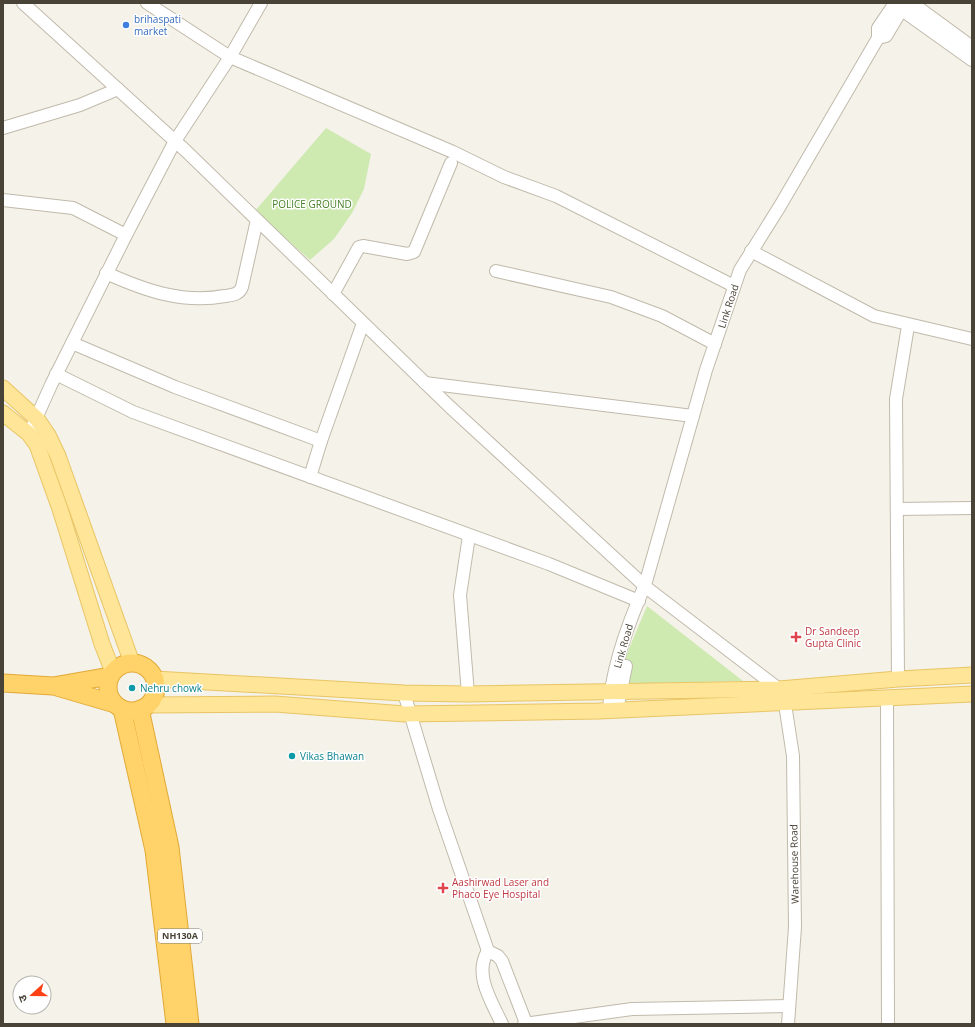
<svg xmlns="http://www.w3.org/2000/svg" width="975" height="1027" font-family="'Open Sans','Noto Sans Devanagari',sans-serif">
	<style>
		.green { fill: #ceeab1 }
		.lines { fill: none; stroke-linecap: round; stroke-linejoin: round }
		.minor-casing { stroke: #c1baab; stroke-width: 14 }
		.major-casing { stroke: #e8c565; stroke-width: 17 }
		.highway-casing { stroke: #e2a936; stroke-width: 19 }
		.minor { stroke: #fff; stroke-width: 12 }
		.major { stroke: #ffe598; stroke-width: 15 }
		.highway { stroke: #ffd36a; stroke-width: 17 }
		.shop-dot { fill: #3f7fe0; stroke: #fff; stroke-width: 1.5 }
		.health-dot { fill: #e0444e; stroke: #fff; stroke-width: 1.5 }
		.culture-dot { fill: #0f9aa8; stroke: #fff; stroke-width: 1.5 }
		.labels { text-anchor: middle; stroke-width: 3; stroke-linejoin: round; paint-order: stroke }
		.shield { fill: #fff; stroke: #807b73; stroke-width: 1 }
		.shield-label { font-size: 9px; font-weight: bold; fill: #494337 }
		.shop-label { font-size: 10px; fill: #366cbe; stroke: #fff; text-anchor: start }
		.park-label { font-size: 10px; fill: #457e28; stroke: #fff }
		.street-label { font-size: 10px; fill: #494337; stroke: #fff }
		.health-label { font-size: 10px; fill: #be3a42; stroke: #fff; text-anchor: start }
		.culture-label { font-size: 10px; fill: #0d838f; stroke: #fff; text-anchor: start }
	</style>
	<rect width="100%" height="100%" fill="#f5f2e9"/>
	<!-- green -->
	<g class="green">
		<path d="M326,128L371,154L364,189L352,213L334,239L310,260L255,211Z"/>
		<path d="M647,606L743,681L614,684Z"/>
	</g>
	<g class="lines">
		<defs>
			<g id="minor">
				<path d="M23,3L186,151L450,407L647,588L779,689L785,704L793,756L795,927L788,1024"/>
				<path d="M147,3L230,57L453,152L504,177L556,196L734,286"/>
				<path d="M912,3L972,47"/>
				<path d="M902,10L972,60"/>
				<path d="M878,38L886,36L905,4"/>
				<path d="M3,128L80,105L118,89"/>
				<path d="M3,200L73,208L126,235"/>
				<path d="M751,251L874,316L972,339"/>
				<path d="M496,271L611,297L662,316L715,344"/>
				<path d="M106,273C144,290 182,304 225,296C232,295 239,295 242,287L257,220"/>
				<path d="M333,294L359,247L363,246L407,254L414,252L451,163"/>
				<path d="M72,343L175,387L321,441"/>
				<path d="M56,374L133,412L549,564L639,601"/>
				<path d="M425,383L693,416"/>
				<path d="M29,434L51,385L126,235L175,141L230,57L261,3"/>
				<path d="M310,477L321,441L363,323"/>
				<path d="M897,509L972,508"/>
				<path d="M898,679L896,399L908,326"/>
				<path d="M404,693L439,809L488,951L498,956L502,961L526,1023"/>
				<path d="M468,694L460,595L469,536"/>
				<path d="M887,699L888,1024"/>
				<path d="M609,710C611,671 629,621 645,585L706,370L740,270L780,206L878,38V28L895,3"/>
				<path d="M617,710L626,666"/>
				<path d="M488,951C473,974 492,1002 502,1024"/>
				<path d="M524,1024L632,1009L789,1006"/>
			</g>
			<g id="major">
				<path d="M3,388L37,419L48,435L58,456L132,663"/>
				<path d="M3,413L29,434L37,445L60,509L102,644L113,672"/>
				<path d="M154,679L404,693L468,694L779,689L898,679L972,675"/>
				<path d="M148,705L275,704L405,714L599,711L972,694"/>
			</g>
			<g id="highway">
				<circle cx="132" cy="687" r="24"/>
				<path d="M3,683L53,686L110,676"/>
				<path d="M57,687L115,704"/>
				<path d="M122,709L154,850L175,1024"/>
				<path d="M140,709L170,847L190,1024"/>
			</g>
		</defs>
		<!-- minor casing -->
		<use href="#minor" class="minor-casing"/>
		<!-- major casing -->
		<use href="#major" class="major-casing"/>
		<!-- highway casing -->
		<use href="#highway" class="highway-casing"/>
		<!-- minor -->
		<use href="#minor" class="minor"/>
		<!-- major -->
		<use href="#major" class="major"/>
		<!-- highway -->
		<use href="#highway" class="highway"/>
	</g>
	<!-- markers -->
	<circle class="shop-dot" cx="126" cy="25" r="4"/>
	<g class="health-dot">
		<path d="M794 631h4v4h4v4h-4v4h-4v-4h-4v-4h4z"/>
		<path d="M441 882h4v4h4v4h-4v4h-4v-4h-4v-4h4z"/>
	</g>
	<g class="culture-dot">
		<circle cx="132" cy="688" r="4"/>
		<circle cx="292" cy="756" r="4"/>
	</g>
	<g class="labels">
		<!-- shield labels -->
		<rect class="shield" x="158" y="929" width="44" height="14" rx="3"/>
		<g class="shield-label">
			<text x="180" y="939">NH130A</text>
		</g>
		<!-- shop labels -->
		<g class="shop-label">
			<text x="134" y="23">brihaspati<tspan x="134" dy="12">market</tspan></text>
		</g>
		<!-- park labels -->
		<g class="park-label">
			<text x="312" y="208">POLICE GROUND</text>
		</g>
		<!-- street labels -->
		<g class="street-label">
			<text transform="translate(728 306) rotate(-72)" y="4">Link Road</text>
			<text transform="translate(623 646) rotate(-74)" y="4">Link Road</text>
			<text transform="translate(794 864) rotate(-91)" y="4">Warehouse Road</text>
		</g>
		<!-- health labels -->
		<g class="health-label">
			<text x="805" y="635">Dr Sandeep<tspan x="805" dy="12">Gupta Clinic</tspan></text>
			<text x="452" y="886">Aashirwad Laser and<tspan x="452" dy="12">Phaco Eye Hospital</tspan></text>
		</g>
		<!-- culture labels -->
		<g class="culture-label">
			<text x="140" y="692">Nehru chowk</text>
			<text x="300" y="760">Vikas Bhawan</text>
		</g>
	</g>
	<!-- border -->
	<rect width="975" height="1027" fill="none" stroke="#494337" stroke-width="8"/>
	<!-- north arrow -->
	<g transform="translate(32 995) rotate(249)"><circle r="19" fill="#ffffff" stroke="#b6b4af"/>
	<path d="M0-3L7 15L0 10L-7 15Z" fill="#ff4216"/>
	<text y="-6" font-size="11" font-weight="bold" text-anchor="middle" fill="#494337">उ</text>
	</g>
</svg>
